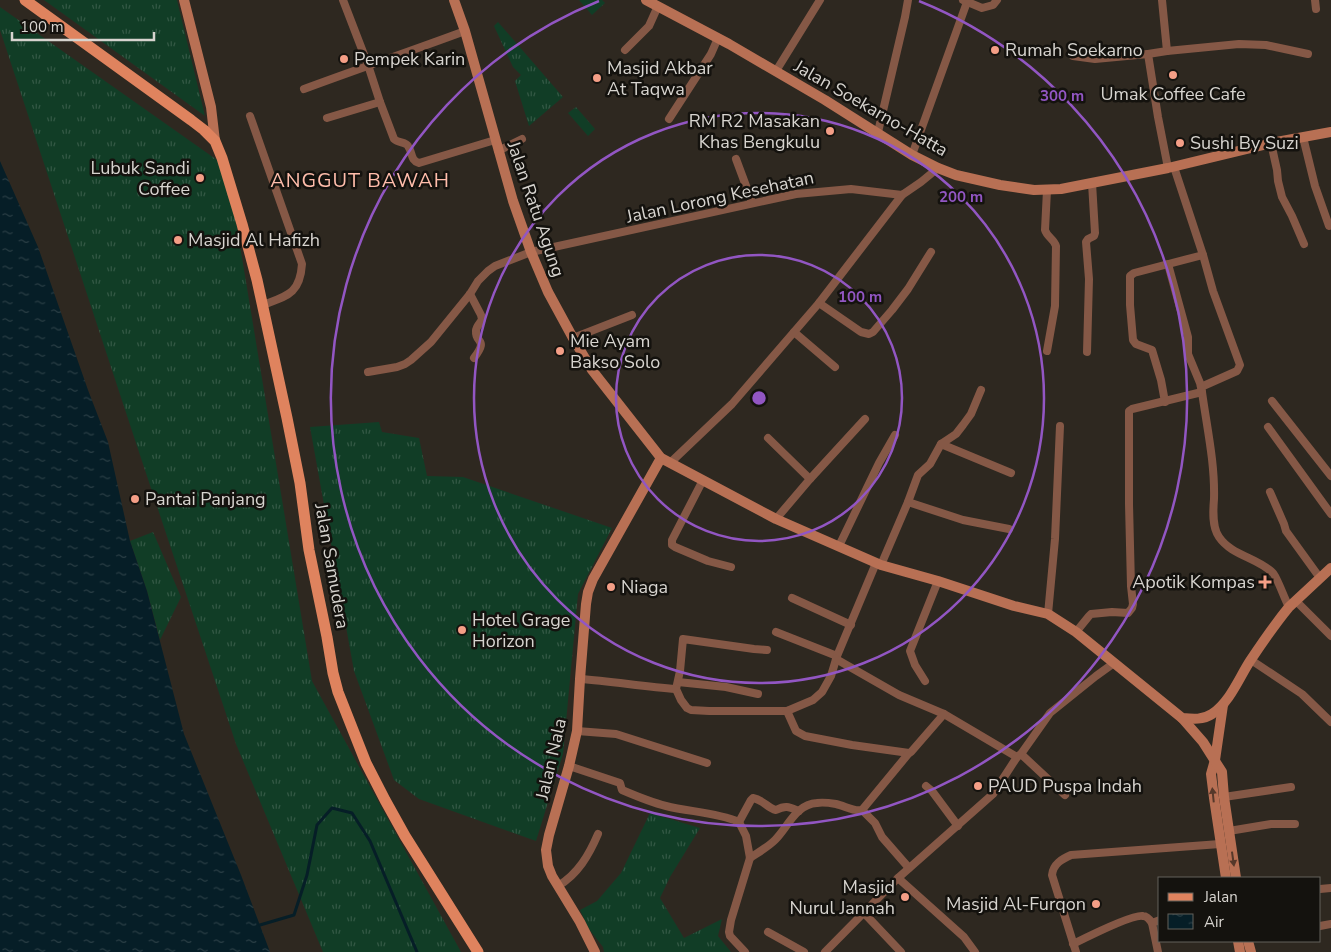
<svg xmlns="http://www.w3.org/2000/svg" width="1331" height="952" font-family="'Nunito Sans',sans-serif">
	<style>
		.grass { fill: url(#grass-tufts) }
		.water { fill: url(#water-ripples) }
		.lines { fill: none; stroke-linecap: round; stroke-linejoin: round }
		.stream { stroke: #061e27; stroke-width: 3 }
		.street { stroke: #855846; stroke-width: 8 }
		.secondary { stroke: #b87054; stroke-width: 10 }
		.primary { stroke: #df835e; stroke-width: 11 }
		.oneway { fill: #56382a }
		.ring { fill: none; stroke: #9256c3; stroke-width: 2.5 }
		.poi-dot { fill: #f49e86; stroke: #14120e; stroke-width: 2 }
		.labels { text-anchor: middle; stroke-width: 5; stroke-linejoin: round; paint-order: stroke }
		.poi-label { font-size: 18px; fill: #d7d4cf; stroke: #14120e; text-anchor: start }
		.street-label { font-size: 18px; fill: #d7d4cf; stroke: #14120e }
		.quarter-label { font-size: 20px; letter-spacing: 1px; fill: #ffbdab; stroke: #14120e }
		.centre { fill: #9256c3; stroke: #14120e; stroke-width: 2.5 }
		.ring-label { font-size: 15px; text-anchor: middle; font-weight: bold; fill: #9256c3; stroke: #14120e; stroke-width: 5; stroke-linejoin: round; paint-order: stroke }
	</style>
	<defs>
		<pattern id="grass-tufts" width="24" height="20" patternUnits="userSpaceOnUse" patternTransform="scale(1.25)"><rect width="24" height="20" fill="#113d26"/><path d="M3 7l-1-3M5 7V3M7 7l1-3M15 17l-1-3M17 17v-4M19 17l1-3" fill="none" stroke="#335844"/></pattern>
		<pattern id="water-ripples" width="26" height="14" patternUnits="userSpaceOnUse" patternTransform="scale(1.25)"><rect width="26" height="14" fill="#061e27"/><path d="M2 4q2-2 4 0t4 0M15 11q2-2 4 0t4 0" fill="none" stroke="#2a3e45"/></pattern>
	</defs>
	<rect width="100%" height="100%" fill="#2e2820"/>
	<!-- grass -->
	<g class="grass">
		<path d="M44,0H177L205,116Z"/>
		<path d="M579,0H602L605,3L592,15Z"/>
		<path d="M0,7L227,167L312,681L461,952H323L236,744L138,449L0,30Z"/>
		<path d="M498,22L563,97L529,126L515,81L521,75L513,67L494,26Z"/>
		<path d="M576,107L595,129L588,136L568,113Z"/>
		<path d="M379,422L382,432L419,438L427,476L463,477L612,528L578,594L563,754L536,841L419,799L394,780L354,671L310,427Z"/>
		<path d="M153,532L181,597L160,640L147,591L130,541Z"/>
		<path d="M650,813L700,828L670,877L660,898L684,938L722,919L718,936L731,952H604L603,947L589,929L580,910L597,901L621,873Z"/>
	</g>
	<!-- water -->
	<path class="water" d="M0,161L38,247L88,390L108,442L130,541L147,591L184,734L241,875L270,952H0Z"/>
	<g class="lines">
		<!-- stream -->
		<path class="stream" d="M260,925L294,915L307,875L317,825L332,808L352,813L370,841L417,952"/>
		<!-- street -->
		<g class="street">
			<path d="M343,0L368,65L380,102L394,139C398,143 406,142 408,146C413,153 410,160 419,163L495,140"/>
			<path d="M963,0L982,8L993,5L997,0"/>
			<path d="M1162,0L1167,51L1148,54L1158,117L1168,168"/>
			<path d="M1315,0L1316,9"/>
			<path d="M625,50L649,26L658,6"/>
			<path d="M1167,51L1239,44L1266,45L1308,54"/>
			<path d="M1073,56L1095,59L1148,54"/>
			<path d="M776,71L820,0"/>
			<path d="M304,89C358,69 411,51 465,31"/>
			<path d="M250,116L302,264C300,294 287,296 263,305"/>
			<path d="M327,118L380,102"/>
			<path d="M669,119L711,54L718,38"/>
			<path d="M878,132L905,17L908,0"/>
			<path d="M1303,137L1315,186L1329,226"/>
			<path d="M1271,143L1277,170L1278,181L1282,197L1292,216L1304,244"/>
			<path d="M498,151L522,139"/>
			<path d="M912,155L967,2"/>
			<path d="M736,159L752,202"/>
			<path d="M1174,167L1203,255L1213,291L1240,365L1237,371L1201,387"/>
			<path d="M1047,190L1045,230C1047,237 1054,239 1056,246L1055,306L1047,351"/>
			<path d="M470,294L481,315L482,319C481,323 476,326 476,331C475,344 489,338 474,358"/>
			<path d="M819,303L861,332L869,334L873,332L892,310L908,289L931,252"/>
			<path d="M794,332L835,367"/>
			<path d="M573,338L632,315"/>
			<path d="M1087,352L1089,279L1086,242L1088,239L1094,236L1095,233L1092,183"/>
			<path d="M368,372L397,367L405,364L411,360L431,342L470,294L478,281L488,271L495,266L531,252L796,194L851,189L902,195L921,182L938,168"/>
			<path d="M1202,392C1207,428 1215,463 1214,499C1213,511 1212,527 1219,537C1232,556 1257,557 1273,573C1277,577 1285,600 1289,607"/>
			<path d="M1272,401L1331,476"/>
			<path d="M1165,402L1161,380L1152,350L1136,344L1133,340L1130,305V276L1134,273L1203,255"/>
			<path d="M1268,427L1331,514"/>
			<path d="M768,438L810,479"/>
			<path d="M941,444L1011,473"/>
			<path d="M670,463L732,404L819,303L902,195"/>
			<path d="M703,480L672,540V545L675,547L708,561L731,567"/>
			<path d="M1270,492L1284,524L1286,531L1320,578"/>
			<path d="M908,502L963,520L1009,529"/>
			<path d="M776,519L810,479L865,419"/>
			<path d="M839,546L879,463L895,435"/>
			<path d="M881,565L908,502L918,475L930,464L941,444L956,434L963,425L971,414L981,390"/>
			<path d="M792,598L851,625"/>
			<path d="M1296,601L1331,636"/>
			<path d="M1048,614L1055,539L1060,426"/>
			<path d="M776,632L837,656"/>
			<path d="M1076,632L1089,616L1091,614L1112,612L1128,613L1132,608L1133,604L1131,586L1129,504V411L1132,409L1202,392L1200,383L1188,354V337L1168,264"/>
			<path d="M767,650L754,649L683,639L680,671L676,689L681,700L687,708L691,710L709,711H787L813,700L822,692L831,676L837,656L876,563"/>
			<path d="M836,659L899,695L944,714L1017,757"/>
			<path d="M1251,660L1302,694L1331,722"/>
			<path d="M580,679C612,681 644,687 676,689"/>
			<path d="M925,681L915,665L910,651L938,581"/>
			<path d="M678,682L726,687L758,694"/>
			<path d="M787,711L796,731L805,736L852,745L909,753"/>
			<path d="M577,731L616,734L707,763"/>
			<path d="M1021,754L1065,795"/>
			<path d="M569,766L620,783L622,790C636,796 650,802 666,806C689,812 716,812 739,822L746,836L750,858L731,920L729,932L730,936L745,952"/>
			<path d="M926,786L932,791L958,826"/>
			<path d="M1224,797L1291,787"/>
			<path d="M862,810L875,823L882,837L909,868"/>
			<path d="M739,822L751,800L753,798C764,800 767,808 776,810C786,805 789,807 799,811"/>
			<path d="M1229,831L1271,824H1295"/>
			<path d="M750,858C759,852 768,847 775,840C788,827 796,804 817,803C823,802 830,803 836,804C845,806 854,812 862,810L909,753L911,752L944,714"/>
			<path d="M898,878L964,937L975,952"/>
			<path d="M558,886C578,874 589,855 598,834"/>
			<path d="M1320,889L1331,888"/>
			<path d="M864,913L901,952"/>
			<path d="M1320,926L1331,924"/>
			<path d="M768,932L804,952"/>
			<path d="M1073,944C1085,938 1133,914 1143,916C1147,916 1150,920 1152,923"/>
			<path d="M825,952L898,878L993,794L1017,757L1021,754L1050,713L1096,676L1114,663"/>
			<path d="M1076,952L1052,875C1053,864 1062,859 1071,855L1220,844"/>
			<path d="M1158,952L1152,923L1160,920"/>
		</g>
		<!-- secondary -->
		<g class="secondary">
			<path d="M184,0L211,107L215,141"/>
			<path d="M454,0L465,31L513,201L531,252L548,292L573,338L592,370L661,458L776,519L881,565L938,581L1014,606L1048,614L1076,632L1182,718C1193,719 1203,720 1212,714C1230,702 1239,678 1250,661C1262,643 1275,624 1289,607L1331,568"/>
			<path d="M646,0L729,44L825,100L912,155L938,168L956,175L1000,185L1034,190L1061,189L1168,168L1271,143L1331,132"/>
			<path d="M1223,705L1215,760L1211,774L1214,798L1226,878"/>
			<path d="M1182,718L1203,742L1222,772L1224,797L1236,878"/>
			<path d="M1238,941L1240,952"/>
			<path d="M1248,941L1251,952"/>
			<path d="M595,952L580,922L552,876L548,866L546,850L549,835L569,766L577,731L580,679L586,604L588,592L593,579L661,458"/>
		</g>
		<!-- primary -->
		<path class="primary" d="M25,0L191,120L204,130L215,141L222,158L242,224L257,280L287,418L300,483L309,550L327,637L333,673L338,692L366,763L385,800L405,836L478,952"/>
	</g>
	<!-- one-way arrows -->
	<defs><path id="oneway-solid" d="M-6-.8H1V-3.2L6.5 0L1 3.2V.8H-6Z" transform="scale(1.25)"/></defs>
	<g class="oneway">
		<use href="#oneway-solid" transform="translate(1213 795) rotate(-96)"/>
		<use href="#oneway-solid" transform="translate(1233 859) rotate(82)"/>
	</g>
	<!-- distance rings -->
	<g class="ring">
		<circle cx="759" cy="398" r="143"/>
		<circle cx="759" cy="398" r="285"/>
		<path d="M919 1A428 428 0 1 1 599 1"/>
	</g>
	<!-- markers -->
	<g class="poi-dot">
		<circle cx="995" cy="50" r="5"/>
		<circle cx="344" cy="59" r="5"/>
		<circle cx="1173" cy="75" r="5"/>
		<circle cx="597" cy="78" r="5"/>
		<circle cx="830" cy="131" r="5"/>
		<circle cx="1180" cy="143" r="5"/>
		<circle cx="200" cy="178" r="5"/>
		<circle cx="178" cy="240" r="5"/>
		<circle cx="560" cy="351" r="5"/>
		<circle cx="135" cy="499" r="5"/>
		<path d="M1262.5 574.5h5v5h5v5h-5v5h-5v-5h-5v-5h5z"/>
		<circle cx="611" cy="587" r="5"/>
		<circle cx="462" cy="630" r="5"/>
		<circle cx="978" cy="786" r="5"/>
		<circle cx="905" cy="897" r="5"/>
		<circle cx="1096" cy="904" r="5"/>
	</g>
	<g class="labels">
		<!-- poi labels -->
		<g class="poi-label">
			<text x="1005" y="56">Rumah Soekarno</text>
			<text x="354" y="65">Pempek Karin</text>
			<text x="607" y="74">Masjid Akbar<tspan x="607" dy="21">At Taqwa</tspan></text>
			<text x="1173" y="100" text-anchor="middle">Umak Coffee Cafe</text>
			<text x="820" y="127" text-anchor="end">RM R2 Masakan<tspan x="820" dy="21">Khas Bengkulu</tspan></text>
			<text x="1190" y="149">Sushi By Suzi</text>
			<text x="190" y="174" text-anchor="end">Lubuk Sandi<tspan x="190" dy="21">Coffee</tspan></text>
			<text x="188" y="246">Masjid Al Hafizh</text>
			<text x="570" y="347">Mie Ayam<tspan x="570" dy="21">Bakso Solo</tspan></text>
			<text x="145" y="505">Pantai Panjang</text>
			<text x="1255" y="588" text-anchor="end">Apotik Kompas</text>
			<text x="621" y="593">Niaga</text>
			<text x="472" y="626">Hotel Grage<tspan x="472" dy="21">Horizon</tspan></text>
			<text x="988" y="792">PAUD Puspa Indah</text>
			<text x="895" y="893" text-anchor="end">Masjid<tspan x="895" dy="21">Nurul Jannah</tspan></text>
			<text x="1086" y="910" text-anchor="end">Masjid Al-Furqon</text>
		</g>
		<!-- street labels -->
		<g class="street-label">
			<text transform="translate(871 108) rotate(30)" y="6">Jalan Soekarno-Hatta</text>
			<text transform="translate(720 197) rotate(-12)" y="6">Jalan Lorong Kesehatan</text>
			<text transform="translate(536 209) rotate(71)" y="6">Jalan Ratu Agung</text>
			<text transform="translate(332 566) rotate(80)" y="6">Jalan Samudera</text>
			<text transform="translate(551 759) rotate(-77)" y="6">Jalan Nala</text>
		</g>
		<!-- quarter labels -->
		<g class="quarter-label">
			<text x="360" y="187">ANGGUT BAWAH</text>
		</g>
	</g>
	<circle cx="759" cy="398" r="8" class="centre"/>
	<g class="ring-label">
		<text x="1062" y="101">300 m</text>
		<text x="961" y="202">200 m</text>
		<text x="860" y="302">100 m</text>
	</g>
	<!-- legend -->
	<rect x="1158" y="877" width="162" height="65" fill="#14120e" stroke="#62605b"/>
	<rect x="1168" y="893" width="25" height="8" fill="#df835e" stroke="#62605b"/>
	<text x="1204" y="902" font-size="15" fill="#d7d4cf">Jalan</text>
	<rect x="1168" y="914" width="25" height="15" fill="url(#water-ripples)" stroke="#62605b"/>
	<text x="1204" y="927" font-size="15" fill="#d7d4cf">Air</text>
	<!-- scale -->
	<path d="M12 32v8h142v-8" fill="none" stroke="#d7d4cf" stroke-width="2.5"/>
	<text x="20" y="32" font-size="15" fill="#d7d4cf" stroke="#14120e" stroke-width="4" paint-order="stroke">100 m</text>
</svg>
